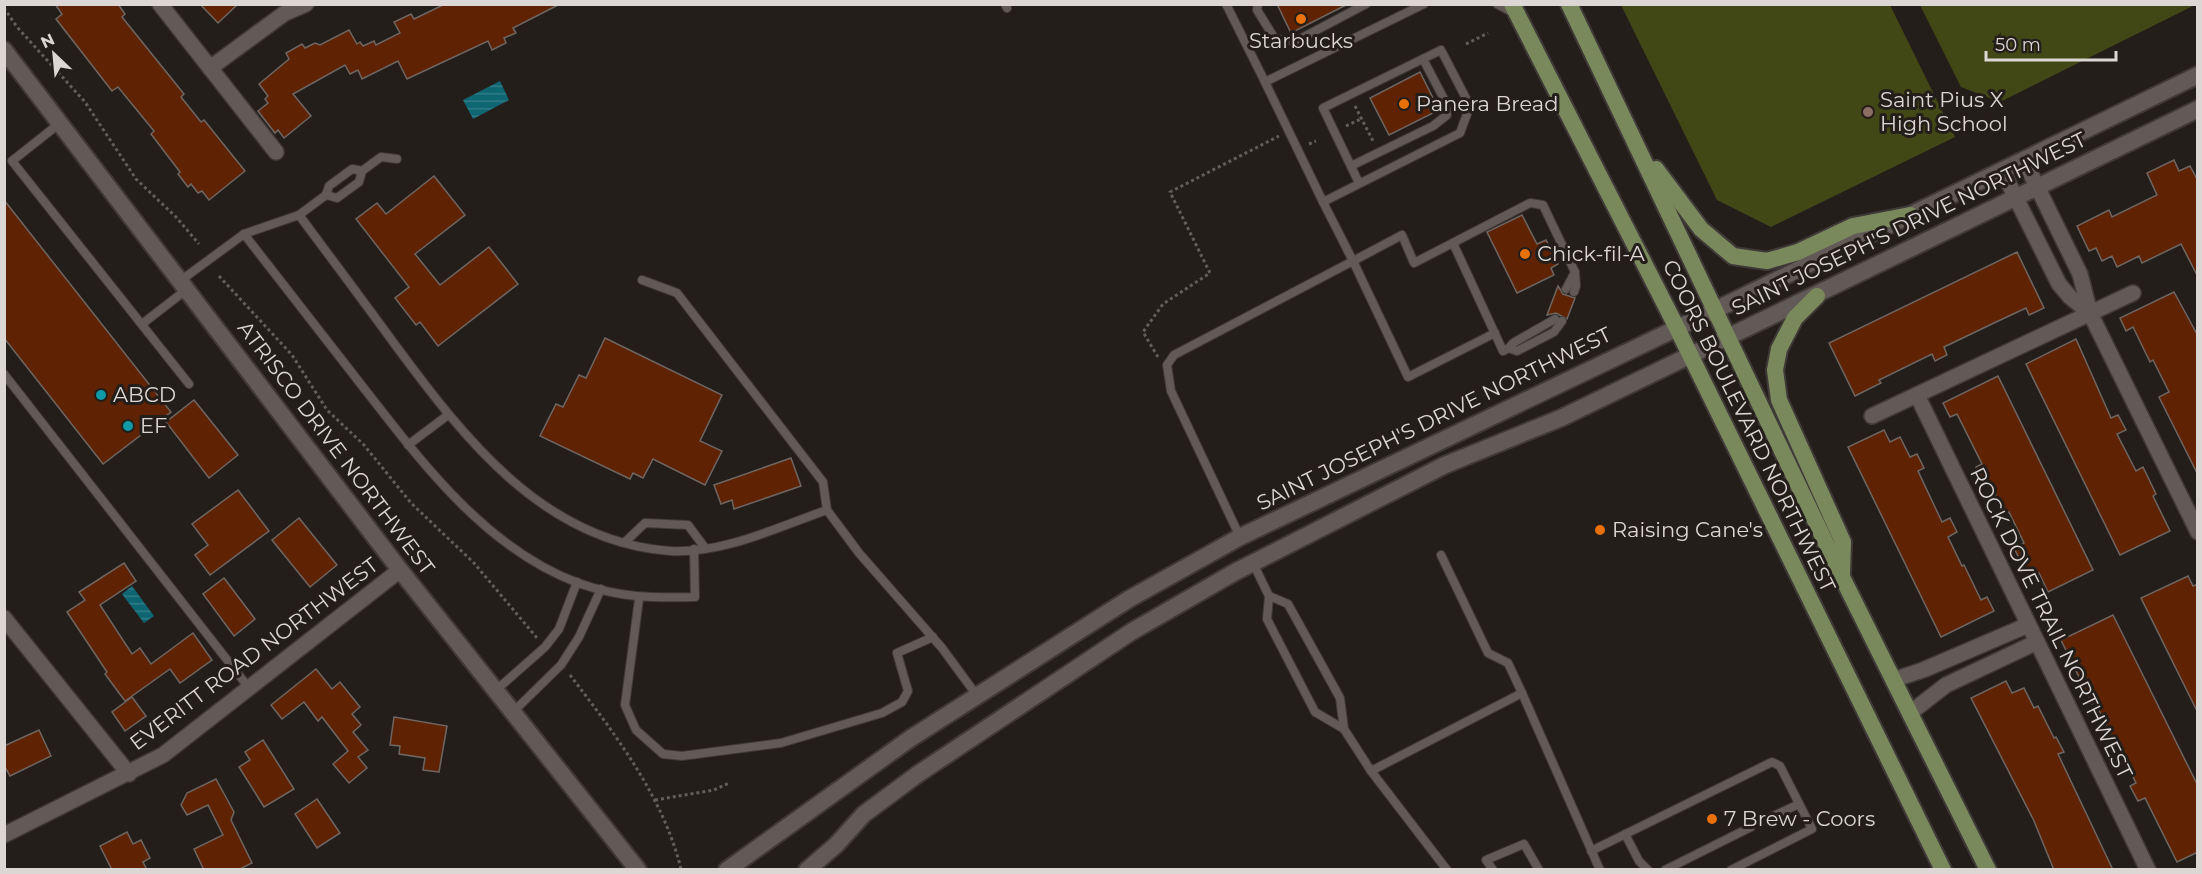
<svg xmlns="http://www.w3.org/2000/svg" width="2202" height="874" font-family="Montserrat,sans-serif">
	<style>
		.pitch { fill: #414815 }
		.water { fill: url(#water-rules) }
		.building { fill: #5f2303; stroke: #6e6663; stroke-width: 1.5 }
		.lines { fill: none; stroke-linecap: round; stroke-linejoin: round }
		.service-casing { stroke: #3f3a38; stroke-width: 10 }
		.minor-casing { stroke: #3f3a38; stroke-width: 18 }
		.tertiary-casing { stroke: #3f3a38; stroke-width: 20 }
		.primary-casing { stroke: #3f3a38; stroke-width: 20 }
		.path { stroke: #635e5b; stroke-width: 3; stroke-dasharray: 3 3; stroke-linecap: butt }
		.service { stroke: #625a57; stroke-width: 8 }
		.minor { stroke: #625a57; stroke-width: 15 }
		.tertiary { stroke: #625a57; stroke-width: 16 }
		.primary { stroke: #7a895c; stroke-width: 16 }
		.food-dot { fill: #e8710a; stroke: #241e1b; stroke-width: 2 }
		.education-dot { fill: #8d6e63; stroke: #241e1b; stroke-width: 2 }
		.culture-dot { fill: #0f9aa8; stroke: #241e1b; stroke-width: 2 }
		.labels { text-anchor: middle; stroke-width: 6; stroke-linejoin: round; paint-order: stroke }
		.poi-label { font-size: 21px; fill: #dcd7d5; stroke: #241e1b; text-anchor: start }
		.street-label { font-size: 21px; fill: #dcd7d5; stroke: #241e1b }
	</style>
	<defs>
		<pattern id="water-rules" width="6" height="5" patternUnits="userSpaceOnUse" patternTransform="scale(1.5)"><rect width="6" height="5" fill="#0e6673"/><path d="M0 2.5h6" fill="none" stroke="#307b86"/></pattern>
	</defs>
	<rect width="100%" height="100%" fill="#241e1b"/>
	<!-- pitch -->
	<g class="pitch">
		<path d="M2197,4L2000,102L1961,87L1920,5Z"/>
		<path d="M1621,5H1890L1955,137L1771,227L1717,200Z"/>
	</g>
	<!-- water -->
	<g class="water">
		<path d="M500,81L509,100L473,119L463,100Z"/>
		<path d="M132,586L154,616L144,623L122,594Z"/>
	</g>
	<!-- building -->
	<g class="building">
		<path d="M55,4H118L125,14L122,17L184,94L181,97L201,122L204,120L245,171L209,200L202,191L198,193L191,184L188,187L178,174L180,172L151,134L154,131L118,87L112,91L56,19L62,14Z"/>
		<path d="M200,4H238L218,23Z"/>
		<path d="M445,4H560L513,28L516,33L504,38L506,43L492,50L488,41L407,79L398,61L362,79L358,70L350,74L345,65L293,94L311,116L284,138L278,130L275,133L258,111L268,103L265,99L268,96L259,84L289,59L286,53L302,44L305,48L315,43L320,45L349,30L357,44L360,42L363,46L374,41L376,45L400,33L394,22L411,14L414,19Z"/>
		<path d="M1277,4H1348L1291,33Z"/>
		<path d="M1420,72L1439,110L1389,135L1370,98Z"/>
		<path d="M2174,160L2179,171L2190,166L2198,181V277L2181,244L2142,263L2139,256L2117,267L2112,256L2102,261L2096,248L2089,251L2077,226L2109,210L2112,217L2157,195L2147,173Z"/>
		<path d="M434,176L465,215L415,254L440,285L489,247L518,284L438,346L420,322L416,325L395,298L409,287L356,219L377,203L386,214Z"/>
		<path d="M4,200L171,412L103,464L4,338Z"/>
		<path d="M1522,215L1537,244L1546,240L1558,264L1551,268L1554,275L1517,293L1487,232Z"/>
		<path d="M2017,252L2044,308L2029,315L2026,308L1994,323L1944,347L1947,355L1935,361L1932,354L1879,380L1881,383L1855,396L1829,343Z"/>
		<path d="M1558,286L1563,294L1575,298L1567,319L1556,313L1547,315Z"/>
		<path d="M2174,292L2198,336V475L2159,397L2169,392L2153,360L2150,362L2133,327L2126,331L2120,318Z"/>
		<path d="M605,338L722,395L700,441L722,451L705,485L653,459L643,478L633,473L630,479L540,436L556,404L563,407L579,375L586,378Z"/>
		<path d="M2076,339L2111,418L2118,415L2126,430L2117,434L2136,471L2143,467L2156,494L2153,496L2170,531L2120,555L2026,364Z"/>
		<path d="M1998,376L2093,570L2048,592L2039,573L2029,578L2014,548L2024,543L2009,512L2005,514L1989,481L1984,483L1976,467L1982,464L1957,414L1950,417L1943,403Z"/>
		<path d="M194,400L238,455L209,478L166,422Z"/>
		<path d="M1884,430L1890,442L1900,437L1910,457L1917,454L1924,468L1918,471L1942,522L1950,518L1957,532L1948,537L1962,566L1964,565L1981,600L1987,597L1994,611L1941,637L1848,447Z"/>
		<path d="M791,458L801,486L734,509L732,500L721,504L714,485Z"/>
		<path d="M238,490L269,531L210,575L195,555L208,545L192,524Z"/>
		<path d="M299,518L337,565L310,587L272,540Z"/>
		<path d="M124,563L136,581L100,605L132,654L140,648L151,664L193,633L212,660L180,683L170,669L125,701L105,674L107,672L67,612L85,600L79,592Z"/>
		<path d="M2188,576L2193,586L2198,584V713L2141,598Z"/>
		<path d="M224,578L255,619L234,636L203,594Z"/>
		<path d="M2113,615L2198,786V852L2177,862L2145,798L2138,801L2130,786L2136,783L2121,752L2115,755L2109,742L2113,740L2095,702L2092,704L2061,640Z"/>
		<path d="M316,669L332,689L340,682L360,707L352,714L361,725L353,732L368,750L358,757L367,768L349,783L333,764L348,751L322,717L318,721L304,702L282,719L271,705Z"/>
		<path d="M2006,681L2012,693L2024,688L2034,708L2038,706L2054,738L2056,737L2064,752L2058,754L2113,870H2054L2034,821L1971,698Z"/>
		<path d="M132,697L146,716L125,731L112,712Z"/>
		<path d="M394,717L447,726L439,772L423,770L425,758L399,754L400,746L390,745Z"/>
		<path d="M39,730L51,756L10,776L4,765V746Z"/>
		<path d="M263,740L294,789L264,807L239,767L250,760L245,752Z"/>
		<path d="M216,779L234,812L231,820L252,863L238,870H204L194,849L223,835L208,805L187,815L181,805L187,793Z"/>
		<path d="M317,799L340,833L317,848L295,814Z"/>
		<path d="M127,832L133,844L141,840L150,858L143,862L147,870H112L100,846Z"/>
	</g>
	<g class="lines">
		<defs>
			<g id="service">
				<path d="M1005,4L1007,8"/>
				<path d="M1226,4L1265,82"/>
				<path d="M1258,4L1257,10L1275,39L1296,41L1366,4"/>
				<path d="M1497,4L1512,12"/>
				<path d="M60,123L12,161L189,384"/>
				<path d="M1351,166L1433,126L1447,115L1444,99L1423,59"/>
				<path d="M1359,183L1323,108L1441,50L1470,106L1460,133L1323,202L1265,82L1424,4"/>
				<path d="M326,195L337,198L359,182L362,171L381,157L397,159"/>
				<path d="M299,215L326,195L329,186L352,169L362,171"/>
				<path d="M244,234C281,282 319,330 356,378C417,456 482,547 578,583C621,598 651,598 695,597L694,549"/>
				<path d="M1453,243L1503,351L1509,348L1517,351L1554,332L1562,321"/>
				<path d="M642,280L677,293L823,482L827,510L859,553L942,648L978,697"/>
				<path d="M180,281L244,234L299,215C331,258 364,302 396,346C465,439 544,542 670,551C723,554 778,527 827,510"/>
				<path d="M1574,292L1576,286L1575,272"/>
				<path d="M142,324L186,290"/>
				<path d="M1495,333L1408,377L1353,261L1402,235L1414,263L1530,203L1543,205L1575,272L1566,289"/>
				<path d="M1509,348L1513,343L1555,319"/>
				<path d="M4,374L249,688"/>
				<path d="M408,445L448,415"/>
				<path d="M1240,537L1171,391L1167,365L1174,355L1353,261L1323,202"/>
				<path d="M625,542L645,523L688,525L705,548"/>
				<path d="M1441,555L1488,653L1508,663L1522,693"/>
				<path d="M1253,563L1269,596L1267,619L1315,712L1344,729L1371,771"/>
				<path d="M1269,596L1288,604L1340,698L1344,729"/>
				<path d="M639,599L625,705L636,730L663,754L682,756L781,743L882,713L902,702L908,691L897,653L933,637"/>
				<path d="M495,691L545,647L559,629L577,582"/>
				<path d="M513,712L561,665L579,637L601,589"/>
				<path d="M1765,820L1799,804"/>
				<path d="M1625,834L1639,861L1648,870"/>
				<path d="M1591,851L1772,762L1780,766L1812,829L1731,870"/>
				<path d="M1447,870L1371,771L1522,693L1600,870"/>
				<path d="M1493,870L1486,860L1524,844L1539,870"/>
				<path d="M1665,870L1751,827"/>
			</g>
			<g id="minor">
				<path d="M160,4L276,152"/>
				<path d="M210,68L285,13L306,4"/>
				<path d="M2024,160L2080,274L2090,313L2198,532"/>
				<path d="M2002,170L2059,284L2070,297L2090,313"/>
				<path d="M1917,395L2148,870"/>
				<path d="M1872,416L2133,293"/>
				<path d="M4,618L129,774"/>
				<path d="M1893,680L1923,670L2028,625"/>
				<path d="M1910,713L1946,685L2037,642"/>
				<path d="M4,835L163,755L400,570"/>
			</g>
			<g id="tertiary">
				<path d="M4,50L400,570L638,870"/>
				<path d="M727,870L911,738L1129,599L1240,537L1715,310L2198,75"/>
				<path d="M807,870L836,845L864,814L918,774L1131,632L1235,572L1445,465L1561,418L2198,109"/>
			</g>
			<g id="primary">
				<path d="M1512,4L1677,328L1943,870"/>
				<path d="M1569,4L1842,577L1988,870"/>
				<path d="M1656,169L1701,229L1733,256L1767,261L1798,252L1853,226L1910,215"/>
				<path d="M1817,296L1795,318L1779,349L1775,370L1779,400L1843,542L1842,574"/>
			</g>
		</defs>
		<!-- service casing -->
		<use href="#service" class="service-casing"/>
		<!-- minor casing -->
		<use href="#minor" class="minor-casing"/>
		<!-- tertiary casing -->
		<use href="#tertiary" class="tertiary-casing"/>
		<!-- primary casing -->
		<use href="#primary" class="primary-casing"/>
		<!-- path -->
		<g class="path">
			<path d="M4,8L17,27L85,102L136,179L176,217L199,244"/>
			<path d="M1466,44L1488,33"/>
			<path d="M1355,106L1373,141"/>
			<path d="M1346,126L1361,119"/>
			<path d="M1309,144L1316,141"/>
			<path d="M219,276L292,355L327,410L364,445L411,503L474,563L537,638"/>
			<path d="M1158,357L1143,332L1163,304L1210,273L1170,192L1279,136"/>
			<path d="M570,675C615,734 663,796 681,869"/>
			<path d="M655,800L714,790L729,783"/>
		</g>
		<!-- service -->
		<use href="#service" class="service"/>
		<!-- minor -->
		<use href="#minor" class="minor"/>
		<!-- tertiary -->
		<use href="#tertiary" class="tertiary"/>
		<!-- primary -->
		<use href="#primary" class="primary"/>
	</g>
	<!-- markers -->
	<g class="food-dot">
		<circle cx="1301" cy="19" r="6"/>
		<circle cx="1404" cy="104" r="6"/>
		<circle cx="1525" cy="254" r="6"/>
		<circle cx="1600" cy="530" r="6"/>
		<circle cx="1712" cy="819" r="6"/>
	</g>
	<circle class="education-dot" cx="1868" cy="112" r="6"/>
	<g class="culture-dot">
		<circle cx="101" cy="395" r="6"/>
		<circle cx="128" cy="426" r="6"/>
	</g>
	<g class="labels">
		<!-- poi labels -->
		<g class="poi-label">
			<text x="1301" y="48" text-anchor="middle">Starbucks</text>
			<text x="1880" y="107">Saint Pius X<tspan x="1880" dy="24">High School</tspan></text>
			<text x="1416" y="111">Panera Bread</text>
			<text x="1537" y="261">Chick-fil-A</text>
			<text x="113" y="402">ABCD</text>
			<text x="140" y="433">EF</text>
			<text x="1612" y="537">Raising Cane's</text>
			<text x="1724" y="826">7 Brew - Coors</text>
		</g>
		<!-- street labels -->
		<g class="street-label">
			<text transform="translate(1909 224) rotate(-26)" y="7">SAINT JOSEPH'S DRIVE NORTHWEST</text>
			<text transform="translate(1434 419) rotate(-26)" y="7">SAINT JOSEPH'S DRIVE NORTHWEST</text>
			<text transform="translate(1749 426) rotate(64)" y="7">COORS BOULEVARD NORTHWEST</text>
			<text transform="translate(336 448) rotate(53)" y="7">ATRISCO DRIVE NORTHWEST</text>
			<text transform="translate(2051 623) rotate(64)" y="7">ROCK DOVE TRAIL NORTHWEST</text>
			<text transform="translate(254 654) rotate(-37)" y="7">EVERITT ROAD NORTHWEST</text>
		</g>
	</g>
	<!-- border -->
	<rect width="2202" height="874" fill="none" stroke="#dcd7d5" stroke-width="12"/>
	<!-- north arrow -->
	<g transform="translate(54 54) rotate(334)" stroke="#241e1b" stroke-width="4.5" paint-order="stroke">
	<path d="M0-4.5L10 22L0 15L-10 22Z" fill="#dcd7d5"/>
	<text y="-9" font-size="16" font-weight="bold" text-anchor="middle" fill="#dcd7d5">N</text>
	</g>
	<!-- scale -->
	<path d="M1986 51v9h130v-9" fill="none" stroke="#dcd7d5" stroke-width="3"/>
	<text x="1995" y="51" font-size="18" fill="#dcd7d5" stroke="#241e1b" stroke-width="4.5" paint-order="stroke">50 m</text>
</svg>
